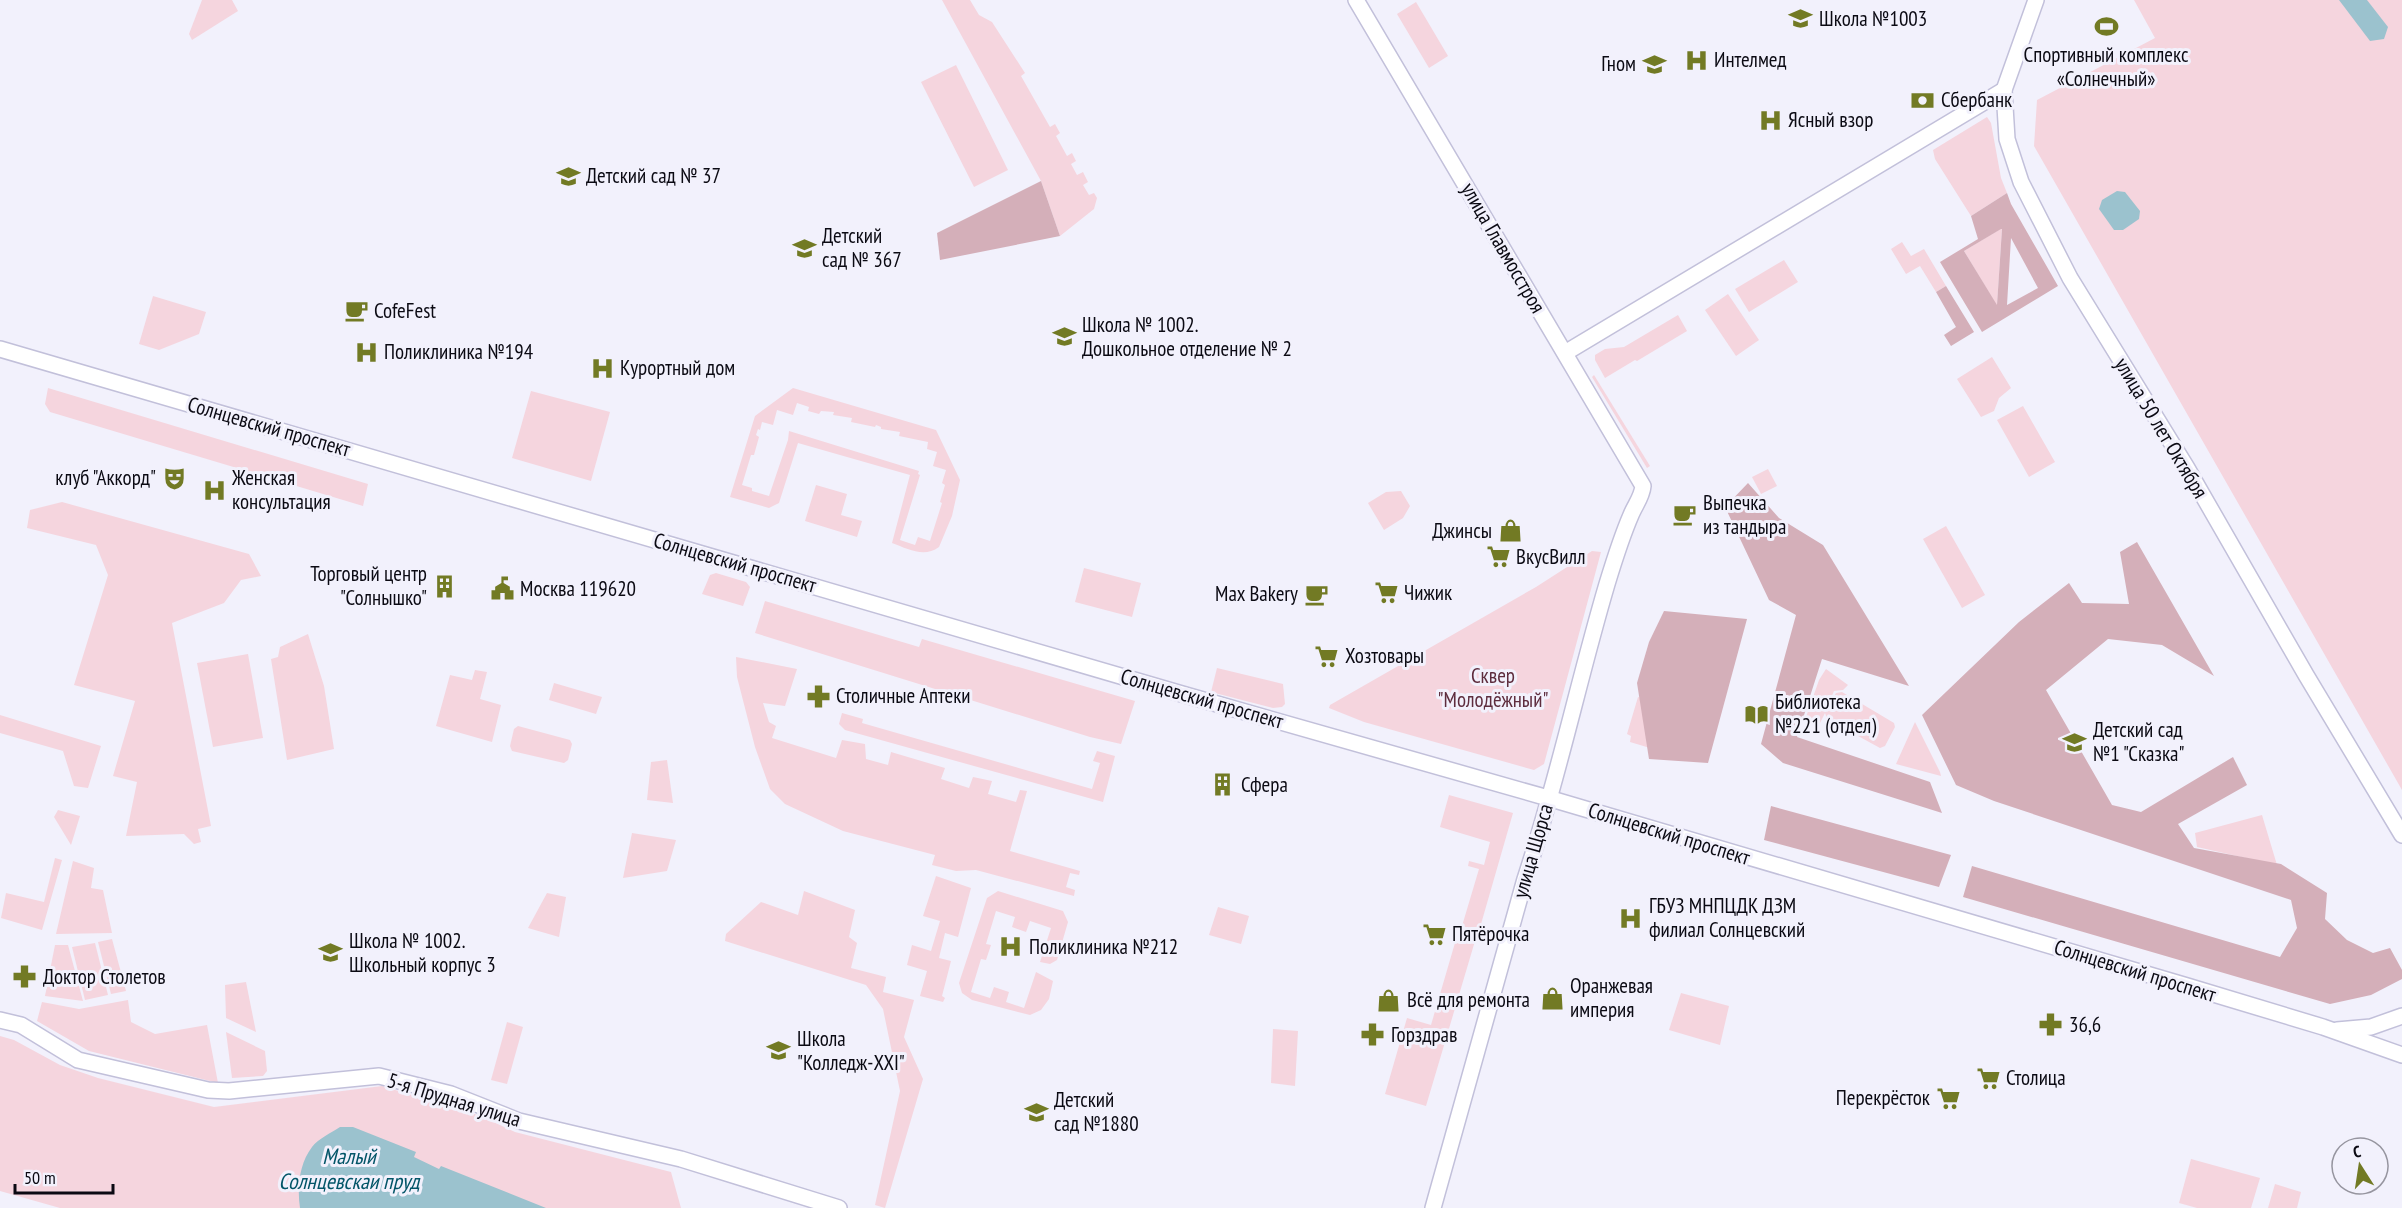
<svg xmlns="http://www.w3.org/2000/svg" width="2402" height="1208" font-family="'PT Sans Narrow',sans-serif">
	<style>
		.green { fill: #f5d5de; fill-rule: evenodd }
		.forest { fill: #d4afb9; fill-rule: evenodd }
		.water { fill: #9bc2ce }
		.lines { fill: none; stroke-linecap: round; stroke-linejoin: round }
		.minor-casing { stroke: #c2c0da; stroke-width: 18 }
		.minor { stroke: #fff; stroke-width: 15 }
		.labels { text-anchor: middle; stroke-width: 6; stroke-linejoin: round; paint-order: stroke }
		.poi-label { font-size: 21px; fill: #0b0a13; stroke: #f2f1fc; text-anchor: start }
		.street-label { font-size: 21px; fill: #0b0a13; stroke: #f2f1fc }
		.park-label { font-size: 21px; fill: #5e2d3e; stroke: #f2f1fc }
		.water-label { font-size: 22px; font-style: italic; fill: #035568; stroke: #f2f1fc }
	</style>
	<rect width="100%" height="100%" fill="#f2f1fc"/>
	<!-- green -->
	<g class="green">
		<path d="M202,0H232L238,11L192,40L189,34Z"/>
		<path d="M942,0H970L979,15L992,22L1025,73L1021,76L1050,127L1055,124L1060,133L1056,136L1067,156L1072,153L1076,161L1071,164L1077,175L1083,172L1088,182L1083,185L1089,195L1094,193L1097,198L1094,209L1060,236L1041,181Z"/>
		<path d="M2134,0H2402V790L2034,146L2037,100L2155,38Z"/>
		<path d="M1416,2L1448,56L1429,68L1397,14Z"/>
		<path d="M956,65L1008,170L974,187L921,82Z"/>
		<path d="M1987,117L1991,123L2001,178L2007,193L1971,216L1935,159L1933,150Z"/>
		<path d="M2002,228L1997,306L1964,251Z"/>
		<path d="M1902,242L1911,256L1924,249L1946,286L1936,292L1920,266L1906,274L1891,249Z"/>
		<path d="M1784,260L1798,282L1749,312L1735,289Z"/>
		<path d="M1728,294L1759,340L1736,356L1705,310Z"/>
		<path d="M153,296L206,312L199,334L159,350L139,344Z"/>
		<path d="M1678,315L1687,331L1637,361L1635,360L1605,378L1595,360V355L1605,349L1624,347Z"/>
		<path d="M1992,357L2011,388L1999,398L1994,411L1981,417L1957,379Z"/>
		<path d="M1594,375L1650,466L1647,468L1592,377Z"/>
		<path d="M48,388L368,484L363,506L50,412L45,404Z"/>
		<path d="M793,388L936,430L960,480L952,516L939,547C924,558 908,549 892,543L910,475L798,443L779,503L769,508L730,497L755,416ZM797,403L809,407L808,411L819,414L821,411L834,412L833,415L852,418L851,422L875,427L876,425L881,427V429L900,432L899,436L928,442L927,449L937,452L933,466L946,470L942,483L945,485L940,502L942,503L930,541L918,537L915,545L900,540L920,475L918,474L919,471L789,431L788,440L769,496L752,491V488L742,485L751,455H754L759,437L756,435L758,429L760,430L762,422L773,425L777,410L793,415Z"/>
		<path d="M531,391L610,412L591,481L512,458Z"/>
		<path d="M2023,406L2055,462L2029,477L1997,420Z"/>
		<path d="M1768,469L1777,486L1761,494L1752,477Z"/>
		<path d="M816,485L847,494L841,515L862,521L857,537L805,521Z"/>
		<path d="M1401,491L1410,506L1403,518L1384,530L1368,503L1386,492Z"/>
		<path d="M62,502L249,554L261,576L241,580L224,603L172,623L211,826L198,829L201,842L194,844L184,834L126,836L137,782L113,776L135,701L74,685L108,575L96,545L27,528L30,510Z"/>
		<path d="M1946,526L1985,595L1962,608L1923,539Z"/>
		<path d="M1592,551L1601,552L1544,764L1534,770L1364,722L1329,708L1330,705L1536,587Z"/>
		<path d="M1084,568L1141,583L1132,617L1075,602Z"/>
		<path d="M716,573L746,582L750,587L743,606L702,594L710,575Z"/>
		<path d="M765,601L919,647L922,639L1135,701L1121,744L1090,737L755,633Z"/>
		<path d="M308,634L324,686L334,749L287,760L271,659L278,657L280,647Z"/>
		<path d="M248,654L263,738L213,747L197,663Z"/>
		<path d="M736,657L797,669L785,706L763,703L769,722L776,726L772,738L836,758L842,740L865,744L866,759L888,765L891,752L945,768L941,779L969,788L973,777L992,781L988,794L1016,802L1020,790L1027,791L1010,851L1080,871L1079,875L1070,873L1066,887L1075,890L1074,896L976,870L956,871L932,865L935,855L843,831L785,804L770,789L755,747L737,677Z"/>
		<path d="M1217,668L1283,684L1285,704L1282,707L1273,708L1211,692Z"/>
		<path d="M1826,669L1848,685L1843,690L1834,691L1825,712L1836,693L1842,692L1894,723L1895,727L1885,746L1880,748L1827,719L1825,713L1819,725L1805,720L1819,680Z"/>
		<path d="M475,670L487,672L480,699L501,705L492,742L436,726L450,675L472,680Z"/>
		<path d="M554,683L602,697L596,714L549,700Z"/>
		<path d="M1638,697L1664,705L1650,748L1630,742L1631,736L1627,734Z"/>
		<path d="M842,713L863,719L862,723L1092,789L1100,763L1093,761L1097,751L1115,756L1103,802L845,730L839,724Z"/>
		<path d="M0,715L101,746L88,788L74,786L63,751L0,733Z"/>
		<path d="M1915,722L1940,772L1941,776L1896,764Z"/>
		<path d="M518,726L570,740L572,744L568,760L564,763L512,751L510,746L514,729Z"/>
		<path d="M667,760L673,803L647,800L651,762Z"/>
		<path d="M1449,795L1513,813L1479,931L1462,926L1479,869L1468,866L1469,861L1484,865L1490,842L1440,827Z"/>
		<path d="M58,810L80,816L71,845L54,817Z"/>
		<path d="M2262,815L2277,865L2197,847L2195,833Z"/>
		<path d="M632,833L676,840L667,871L623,878Z"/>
		<path d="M55,858L62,860L42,930L1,918L6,893L44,902Z"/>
		<path d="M73,861L94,868L91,888L103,890L112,933L56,934Z"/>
		<path d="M936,876L971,888L958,937L945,933L939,958L951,961L942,996L945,998L943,1002L920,996L927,971L907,965L912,945L931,951L940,921L923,916Z"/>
		<path d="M804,891L855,910L849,937L857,943L851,968L886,977L883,992L914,1000L904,1037L923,1079L885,1208L875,1205L900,1091L883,1009L866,985L725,941L726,934L761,902L798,915Z"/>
		<path d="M998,891L1063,911L1068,922L1057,960L1050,964L1040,962L1051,928L1030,921L1026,932L1012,927L1015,917L996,911L986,944L991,945L986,960L981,959L971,992L990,998L994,987L1009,992L1006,1002L1024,1008L1036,972L1053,981L1049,999L1041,1010L1030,1015L972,1000L962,993L959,983L987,898Z"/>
		<path d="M547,893L566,897L559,937L528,928Z"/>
		<path d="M1218,907L1249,916L1241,944L1209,935Z"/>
		<path d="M1457,936L1475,941L1426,1106L1385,1094L1407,1018L1431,1025Z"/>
		<path d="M112,939L126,991L111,994L98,942Z"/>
		<path d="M95,943L108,995L85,1000L72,947Z"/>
		<path d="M55,945H68L83,1001L45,996Z"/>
		<path d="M246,982L256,1032L226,1018L225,985Z"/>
		<path d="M1681,993L1729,1006L1720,1045L1669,1030Z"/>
		<path d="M128,1000L131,1022L155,1034L207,1025L218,1083L89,1051L37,1021L42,1002L79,1009Z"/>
		<path d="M507,1022L523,1027L507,1084L491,1080Z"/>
		<path d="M1273,1029L1298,1031L1295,1086L1271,1083Z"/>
		<path d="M226,1032L265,1051L267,1071L263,1076L232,1078Z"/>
		<path d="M0,1036L14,1040L60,1065L98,1078L214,1107L382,1086L481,1116L515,1132L671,1172L681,1208H60L0,1191Z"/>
		<path d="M2191,1159L2260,1178L2251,1208H2197L2179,1203Z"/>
		<path d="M2275,1184L2301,1192L2297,1208H2268Z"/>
	</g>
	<!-- forest -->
	<g class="forest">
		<path d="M1041,181L1060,236L940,260L937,233Z"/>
		<path d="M2007,193L2011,204L2058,286L1982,332L1940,262L1978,239L1971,216ZM2001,229H2002L1997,305L1964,251ZM2011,238L2038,288L2007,305Z"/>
		<path d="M1946,286L1974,332L1951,346L1944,335L1956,327L1936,292Z"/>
		<path d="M1748,483L1779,518L1823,545L1909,686L1822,659L1797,737L1930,782L1942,813L1783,763L1761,744L1796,615L1769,600L1725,507Z"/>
		<path d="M2137,542L2214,676L2162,645L2108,639L2046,690L2112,805L2141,812L2233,757L2247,785L2178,824L2194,848L2281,864L2327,893L2325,919L2347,940L2373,953L2390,948L2402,970V979L2371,995L2330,1004L1963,897L1972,866L2280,957L2297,928L2291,900L1994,801L1956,785L1922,715L2019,622L2069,583L2082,603L2129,604L2120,552Z"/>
		<path d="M1664,611L1747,619L1708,763L1649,759L1637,683L1649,642Z"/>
		<path d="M1771,806L1951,855L1939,887L1764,840Z"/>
	</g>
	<!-- water -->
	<g class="water">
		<path d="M2339,0H2367L2388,27L2384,39L2370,41Z"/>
		<path d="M2117,191L2125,192L2140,211L2139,219L2123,230H2114L2099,209L2102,200Z"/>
		<path d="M340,1127H353L416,1152L414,1157L439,1169L441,1166L546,1208H300C297,1188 299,1164 312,1147C318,1139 331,1133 340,1127Z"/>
	</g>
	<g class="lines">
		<defs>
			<g id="minor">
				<path d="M1356,0L1643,486C1642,497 1635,505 1631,515C1621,538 1614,561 1607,584C1578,682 1557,783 1525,879L1433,1208"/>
				<path d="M2036,0L2004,90L2007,139L2021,182L2070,278L2187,468L2306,675L2402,835"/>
				<path d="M0,349L1182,694L1548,798L2187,986L2323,1027L2402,1055"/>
				<path d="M1565,353L2004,90"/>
				<path d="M0,1020L21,1025L78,1060L208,1090L229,1091L379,1076L451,1094L519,1121L681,1159L839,1208"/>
				<path d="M2337,1030L2371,1027L2402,1016"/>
			</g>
		</defs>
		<!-- minor casing -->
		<use href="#minor" class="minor-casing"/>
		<!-- minor -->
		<use href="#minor" class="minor"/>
	</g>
	<!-- icons -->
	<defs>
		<symbol id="school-bare" viewBox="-9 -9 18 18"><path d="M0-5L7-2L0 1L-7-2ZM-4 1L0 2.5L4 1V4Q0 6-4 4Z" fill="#727a24" stroke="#f2f1fc" stroke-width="2.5" paint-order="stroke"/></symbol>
		<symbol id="stadium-bare" viewBox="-9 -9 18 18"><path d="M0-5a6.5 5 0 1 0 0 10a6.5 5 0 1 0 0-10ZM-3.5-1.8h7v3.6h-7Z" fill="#727a24" stroke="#f2f1fc" stroke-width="2.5" paint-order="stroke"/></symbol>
		<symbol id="hospital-bare" viewBox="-9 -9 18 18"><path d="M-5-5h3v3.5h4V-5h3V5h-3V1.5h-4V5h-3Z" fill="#727a24" stroke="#f2f1fc" stroke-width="2.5" paint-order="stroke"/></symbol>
		<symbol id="bank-bare" viewBox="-9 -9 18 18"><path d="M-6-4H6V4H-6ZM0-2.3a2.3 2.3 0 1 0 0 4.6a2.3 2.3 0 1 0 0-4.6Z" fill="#727a24" stroke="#f2f1fc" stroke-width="2.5" paint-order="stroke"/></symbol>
		<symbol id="cafe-bare" viewBox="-9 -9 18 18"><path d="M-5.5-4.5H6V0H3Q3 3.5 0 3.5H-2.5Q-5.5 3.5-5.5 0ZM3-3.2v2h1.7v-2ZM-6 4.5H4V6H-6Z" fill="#727a24" stroke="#f2f1fc" stroke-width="2.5" paint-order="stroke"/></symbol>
		<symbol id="theatre-bare" viewBox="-9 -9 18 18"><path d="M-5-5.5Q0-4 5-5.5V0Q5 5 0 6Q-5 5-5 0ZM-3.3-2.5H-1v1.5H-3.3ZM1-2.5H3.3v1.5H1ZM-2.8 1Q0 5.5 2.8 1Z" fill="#727a24" stroke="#f2f1fc" stroke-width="2.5" paint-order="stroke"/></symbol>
		<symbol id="shop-bare" viewBox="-9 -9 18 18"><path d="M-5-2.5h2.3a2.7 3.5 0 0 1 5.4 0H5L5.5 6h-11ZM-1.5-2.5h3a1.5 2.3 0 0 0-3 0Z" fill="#727a24" stroke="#f2f1fc" stroke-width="2.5" paint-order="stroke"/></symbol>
		<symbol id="supermarket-bare" viewBox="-9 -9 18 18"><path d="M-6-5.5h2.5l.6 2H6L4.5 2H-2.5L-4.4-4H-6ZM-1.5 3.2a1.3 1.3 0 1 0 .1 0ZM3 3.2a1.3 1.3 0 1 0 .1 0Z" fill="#727a24" stroke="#f2f1fc" stroke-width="2.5" paint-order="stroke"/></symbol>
		<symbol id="building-bare" viewBox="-9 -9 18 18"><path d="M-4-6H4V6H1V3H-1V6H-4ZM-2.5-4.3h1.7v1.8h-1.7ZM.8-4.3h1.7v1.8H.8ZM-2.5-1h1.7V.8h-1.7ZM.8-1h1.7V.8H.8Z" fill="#727a24" stroke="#f2f1fc" stroke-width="2.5" paint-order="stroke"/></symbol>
		<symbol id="civic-bare" viewBox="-9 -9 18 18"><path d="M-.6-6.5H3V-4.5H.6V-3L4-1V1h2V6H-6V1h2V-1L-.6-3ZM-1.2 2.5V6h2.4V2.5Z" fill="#727a24" stroke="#f2f1fc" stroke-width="2.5" paint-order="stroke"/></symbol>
		<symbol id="pharmacy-bare" viewBox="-9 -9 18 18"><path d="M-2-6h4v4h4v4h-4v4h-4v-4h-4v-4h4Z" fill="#727a24" stroke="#f2f1fc" stroke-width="2.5" paint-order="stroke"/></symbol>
		<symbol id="library-bare" viewBox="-9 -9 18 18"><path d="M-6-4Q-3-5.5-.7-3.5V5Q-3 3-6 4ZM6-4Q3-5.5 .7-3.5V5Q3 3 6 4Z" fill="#727a24" stroke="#f2f1fc" stroke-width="2.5" paint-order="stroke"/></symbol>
	</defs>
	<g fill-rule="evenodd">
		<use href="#school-bare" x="1784" y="2" width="33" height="33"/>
		<use href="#stadium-bare" x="2090" y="10" width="33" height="33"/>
		<use href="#hospital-bare" x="1680" y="44" width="33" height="33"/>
		<use href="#school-bare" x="1638" y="48" width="33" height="33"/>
		<use href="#bank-bare" x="1906" y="84" width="33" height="33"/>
		<use href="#hospital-bare" x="1754" y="104" width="33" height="33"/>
		<use href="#school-bare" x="552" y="160" width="33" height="33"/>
		<use href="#school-bare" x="788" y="232" width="33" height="33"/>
		<use href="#cafe-bare" x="340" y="294" width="33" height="33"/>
		<use href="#school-bare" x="1048" y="320" width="33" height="33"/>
		<use href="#hospital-bare" x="350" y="336" width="33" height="33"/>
		<use href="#hospital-bare" x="586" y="352" width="33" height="33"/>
		<use href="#theatre-bare" x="158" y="462" width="33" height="33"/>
		<use href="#hospital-bare" x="198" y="474" width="33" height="33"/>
		<use href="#cafe-bare" x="1668" y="498" width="33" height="33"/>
		<use href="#shop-bare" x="1494" y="514" width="33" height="33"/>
		<use href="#supermarket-bare" x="1482" y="540" width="33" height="33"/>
		<use href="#building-bare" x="428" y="570" width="33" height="33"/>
		<use href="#civic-bare" x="486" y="572" width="33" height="33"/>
		<use href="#supermarket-bare" x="1370" y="576" width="33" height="33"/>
		<use href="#cafe-bare" x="1300" y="578" width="33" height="33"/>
		<use href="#supermarket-bare" x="1310" y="640" width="33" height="33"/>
		<use href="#pharmacy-bare" x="802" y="680" width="33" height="33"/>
		<use href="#library-bare" x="1740" y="698" width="33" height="33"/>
		<use href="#school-bare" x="2058" y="726" width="33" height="33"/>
		<use href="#building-bare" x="1206" y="768" width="33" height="33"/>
		<use href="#hospital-bare" x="1614" y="902" width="33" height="33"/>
		<use href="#supermarket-bare" x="1418" y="918" width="33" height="33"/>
		<use href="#hospital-bare" x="994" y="930" width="33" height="33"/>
		<use href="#school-bare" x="314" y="936" width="33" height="33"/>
		<use href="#pharmacy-bare" x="8" y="960" width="33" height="33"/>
		<use href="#shop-bare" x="1536" y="982" width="33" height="33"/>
		<use href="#shop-bare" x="1372" y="984" width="33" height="33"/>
		<use href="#pharmacy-bare" x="2034" y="1008" width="33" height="33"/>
		<use href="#pharmacy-bare" x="1356" y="1018" width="33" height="33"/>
		<use href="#school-bare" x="762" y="1034" width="33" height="33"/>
		<use href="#supermarket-bare" x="1972" y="1062" width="33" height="33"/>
		<use href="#supermarket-bare" x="1932" y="1082" width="33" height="33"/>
		<use href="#school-bare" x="1020" y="1096" width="33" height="33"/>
	</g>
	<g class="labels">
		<!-- poi labels -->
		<g class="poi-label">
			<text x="1819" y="26">Школа №1003</text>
			<text x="2106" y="62" text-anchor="middle">Спортивный комплекс<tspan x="2106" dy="24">«Солнечный»</tspan></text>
			<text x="1714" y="67">Интелмед</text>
			<text x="1636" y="71" text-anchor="end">Гном</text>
			<text x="1941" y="107">Сбербанк</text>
			<text x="1788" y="127">Ясный взор</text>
			<text x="586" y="183">Детский сад № 37</text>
			<text x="822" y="243">Детский<tspan x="822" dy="24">сад № 367</tspan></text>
			<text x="374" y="318">CofeFest</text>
			<text x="1082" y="332">Школа № 1002.<tspan x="1082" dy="24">Дошкольное отделение № 2</tspan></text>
			<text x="384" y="359">Поликлиника №194</text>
			<text x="620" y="375">Курортный дом</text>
			<text x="156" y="485" text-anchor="end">клуб "Аккорд"</text>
			<text x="232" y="485">Женская<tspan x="232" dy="24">консультация</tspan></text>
			<text x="1703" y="510">Выпечка<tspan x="1703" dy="24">из тандыра</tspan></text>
			<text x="1492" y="538" text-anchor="end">Джинсы</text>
			<text x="1516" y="564">ВкусВилл</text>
			<text x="427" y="581" text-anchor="end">Торговый центр<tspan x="427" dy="24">"Солнышко"</tspan></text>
			<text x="520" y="596">Москва 119620</text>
			<text x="1404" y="600">Чижик</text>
			<text x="1298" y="601" text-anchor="end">Max Bakery</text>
			<text x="1345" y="663">Хозтовары</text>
			<text x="836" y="703">Столичные Аптеки</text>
			<text x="1775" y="709">Библиотека<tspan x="1775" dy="24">№221 (отдел)</tspan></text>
			<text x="2093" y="737">Детский сад<tspan x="2093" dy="24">№1 "Сказка"</tspan></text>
			<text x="1241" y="792">Сфера</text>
			<text x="1649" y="913">ГБУЗ МНПЦДК ДЗМ<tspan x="1649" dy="24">филиал Солнцевский</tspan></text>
			<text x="1452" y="941">Пятёрочка</text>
			<text x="349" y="948">Школа № 1002.<tspan x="349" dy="24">Школьный корпус 3</tspan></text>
			<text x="1029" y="954">Поликлиника №212</text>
			<text x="43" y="984">Доктор Столетов</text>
			<text x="1570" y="993">Оранжевая<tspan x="1570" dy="24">империя</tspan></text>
			<text x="1407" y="1007">Всё для ремонта</text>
			<text x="2069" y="1032">36,6</text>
			<text x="1391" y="1042">Горздрав</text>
			<text x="797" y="1046">Школа<tspan x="797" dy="24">"Колледж-XXI"</tspan></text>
			<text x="2006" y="1085">Столица</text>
			<text x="1930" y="1105" text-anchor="end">Перекрёсток</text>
			<text x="1054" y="1107">Детский<tspan x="1054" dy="24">сад №1880</tspan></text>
		</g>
		<!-- street labels -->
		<g class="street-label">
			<text transform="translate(1503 248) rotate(60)" y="7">улица Главмосстроя</text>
			<text transform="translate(269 427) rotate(16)" y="7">Солнцевский проспект</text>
			<text transform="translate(2161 428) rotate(59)" y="7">улица 50 лет Октября</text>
			<text transform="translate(735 563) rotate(16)" y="7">Солнцевский проспект</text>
			<text transform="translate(1202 699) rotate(16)" y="7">Солнцевский проспект</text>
			<text transform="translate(1669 834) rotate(17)" y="7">Солнцевский проспект</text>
			<text transform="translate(1533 851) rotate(-74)" y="7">улица Щорса</text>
			<text transform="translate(2135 971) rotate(17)" y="7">Солнцевский проспект</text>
			<text transform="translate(454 1100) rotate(17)" y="7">5-я Прудная улица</text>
		</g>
		<!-- park labels -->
		<g class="park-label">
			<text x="1493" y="683">Сквер<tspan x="1493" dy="24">"Молодёжный"</tspan></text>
		</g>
		<!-- water labels -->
		<g class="water-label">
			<text x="349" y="1164">Малый<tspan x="349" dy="25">Солнцевскаи пруд</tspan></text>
		</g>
	</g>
	<!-- north arrow -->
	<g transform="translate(2360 1166) rotate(348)"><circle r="28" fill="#f2f1fc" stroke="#96959f" stroke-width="1.5"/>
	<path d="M0-4.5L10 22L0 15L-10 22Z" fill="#727a24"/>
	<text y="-9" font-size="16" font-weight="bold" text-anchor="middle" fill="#0b0a13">С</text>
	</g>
	<!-- scale -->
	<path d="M15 1184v9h98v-9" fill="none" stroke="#0b0a13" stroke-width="3"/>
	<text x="24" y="1184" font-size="18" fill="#0b0a13" stroke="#f2f1fc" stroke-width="4.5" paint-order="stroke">50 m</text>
</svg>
